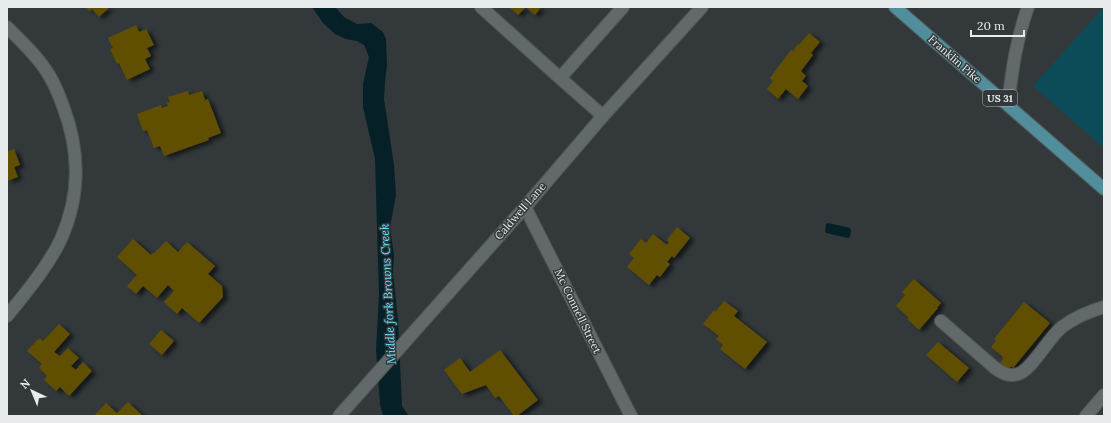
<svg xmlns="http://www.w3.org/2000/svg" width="1111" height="423" font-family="Lora,serif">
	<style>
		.green { fill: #0c4c59 }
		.water { fill: #052026 }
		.building { fill: #614f06; filter: url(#shadow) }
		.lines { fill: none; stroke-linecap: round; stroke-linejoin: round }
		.minor-casing { stroke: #505557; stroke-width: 14 }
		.major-casing { stroke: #505557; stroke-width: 14 }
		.minor { stroke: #62696b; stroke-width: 12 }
		.major { stroke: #508e9c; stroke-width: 12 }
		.labels { text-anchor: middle; stroke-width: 3; stroke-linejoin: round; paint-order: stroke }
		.shield { fill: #33393b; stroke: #b1b6b7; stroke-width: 1 }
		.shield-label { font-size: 10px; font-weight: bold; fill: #e7ebec }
		.street-label { font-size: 11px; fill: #e7ebec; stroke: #33393b }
		.water-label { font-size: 12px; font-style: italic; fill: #67e2ff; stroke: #33393b }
	</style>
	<defs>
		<filter id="shadow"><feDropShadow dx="4.5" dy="2.5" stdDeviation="2" flood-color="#0009"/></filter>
	</defs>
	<rect width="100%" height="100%" fill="#33393b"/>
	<!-- green -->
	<path class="green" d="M1104,7V148L1033,86Z"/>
	<!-- water -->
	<g class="water">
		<path d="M312,7H335L344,17L357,24L371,23L383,32L386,39L387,65L385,82L384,99L394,165L396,195L390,227L394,256L393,272L398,321L402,406L409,416H383L380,404L376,350L379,294L375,159L363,107V84L369,57L364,45L357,41L346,39L335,34L323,23Z"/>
		<path d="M828,223L850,228L851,230L850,237L848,238L826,233L825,231L826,224Z"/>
	</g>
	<!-- building -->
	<g class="building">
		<path d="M86,7H110L99,17L92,9L89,11Z"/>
		<path d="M509,7H526L518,15Z"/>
		<path d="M526,7H541L535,15Z"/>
		<path d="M136,25L139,32L146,29L154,45L147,48L151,56L145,59L150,69L127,80L119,63L117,64L110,49L113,48L108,38Z"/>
		<path d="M809,33L820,42L811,53L813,55L801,71L806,76L802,81L808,86L798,99L786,89L778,99L767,89L773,81L770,78L791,50L793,51L798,44L799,45Z"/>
		<path d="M188,91L189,95L202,91L205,100L208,99L221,133L208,138L209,140L164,156L160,146L154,148L147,130L143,131L137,114L161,105L162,108L168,106L167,103L170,102L168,97Z"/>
		<path d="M14,149L20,165L14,167L18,177L7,181V152Z"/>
		<path d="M677,227L690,238L674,258L672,256L667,262L670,264L660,277L657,275L649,285L627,267L634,258L629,254L641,239L646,243L653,234L667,245L669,242L667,240Z"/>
		<path d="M133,239L151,255L152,253L153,254L166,241L178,252L187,242L215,266L208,274L222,286L223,297L199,323L182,308L177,314L164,302L174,291L168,285L157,298L143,286L136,294L127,286L137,275L117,257Z"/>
		<path d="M914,279L941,303L937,308H938L919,330L907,319L909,318L896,306L905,295L902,292Z"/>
		<path d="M724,301L738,311L734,316L767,342L745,369L720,349L723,345L716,339L719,336L703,324L714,310L715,312Z"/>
		<path d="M1024,302L1050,323L1013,368L1011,366L1009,369L1000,363L1003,359L1002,358L1003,357L991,347L996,341L994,339Z"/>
		<path d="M59,324L70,334L54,352L60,356L68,348L79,358L71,366L76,370L83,362L92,371L69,396L60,387L56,391L44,380L47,376L39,368L42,364L27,351L39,338L43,341Z"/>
		<path d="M161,330L174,341L162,355L149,344Z"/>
		<path d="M938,342L969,368L957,382L926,355Z"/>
		<path d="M500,350L538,400L517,416H514L499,396L495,398L486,385L462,394L444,370L460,358L470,372Z"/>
		<path d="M128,402L143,416H94L106,403L117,413Z"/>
	</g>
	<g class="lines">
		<defs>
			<g id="minor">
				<path d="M481,7L560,78L623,7"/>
				<path d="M7,27C22,42 38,57 49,75C55,85 59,95 63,106C80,151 81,194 61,239C49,265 25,294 7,316"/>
				<path d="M560,78L603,116"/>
				<path d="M1008,105C1012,70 1016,41 1028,7"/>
				<path d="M525,207L631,416"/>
				<path d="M941,321L995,368C1002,373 1009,377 1018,374C1033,369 1048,338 1062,327C1074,318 1090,311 1104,307"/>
				<path d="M339,416L525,207L603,116L702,7"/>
				<path d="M1086,416L1104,395"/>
			</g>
			<path id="major" d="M895,7L1104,189"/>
		</defs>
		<!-- minor casing -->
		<use href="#minor" class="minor-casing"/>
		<!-- major casing -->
		<use href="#major" class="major-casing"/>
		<!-- minor -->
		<use href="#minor" class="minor"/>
		<!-- major -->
		<use href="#major" class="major"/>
	</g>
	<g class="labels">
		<!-- shield labels -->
		<rect class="shield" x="983" y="90" width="34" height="16" rx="3"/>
		<g class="shield-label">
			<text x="1000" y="102">US 31</text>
		</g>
		<!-- street labels -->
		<g class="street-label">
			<text transform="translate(955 59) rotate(41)" y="4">Franklin Pike</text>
			<text transform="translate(520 211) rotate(-49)" y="4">Caldwell Lane</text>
			<text transform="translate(578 311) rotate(64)" y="4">Mc Connell Street</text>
		</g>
		<!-- water labels -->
		<g class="water-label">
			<text transform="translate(388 294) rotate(-93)" y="4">Middle fork Browns Creek</text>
		</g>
	</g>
	<!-- border -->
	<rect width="1111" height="423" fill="none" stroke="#e7ebec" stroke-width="16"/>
	<!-- north arrow -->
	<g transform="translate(32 391) rotate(316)" stroke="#33393b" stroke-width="3" paint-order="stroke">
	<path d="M0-3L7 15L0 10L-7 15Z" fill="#e7ebec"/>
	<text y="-6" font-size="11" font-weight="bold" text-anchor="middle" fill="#e7ebec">N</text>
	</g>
	<!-- scale -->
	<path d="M971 30v6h53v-6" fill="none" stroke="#e7ebec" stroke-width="2"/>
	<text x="977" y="30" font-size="12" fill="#e7ebec" stroke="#33393b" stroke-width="3" paint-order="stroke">20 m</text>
</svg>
